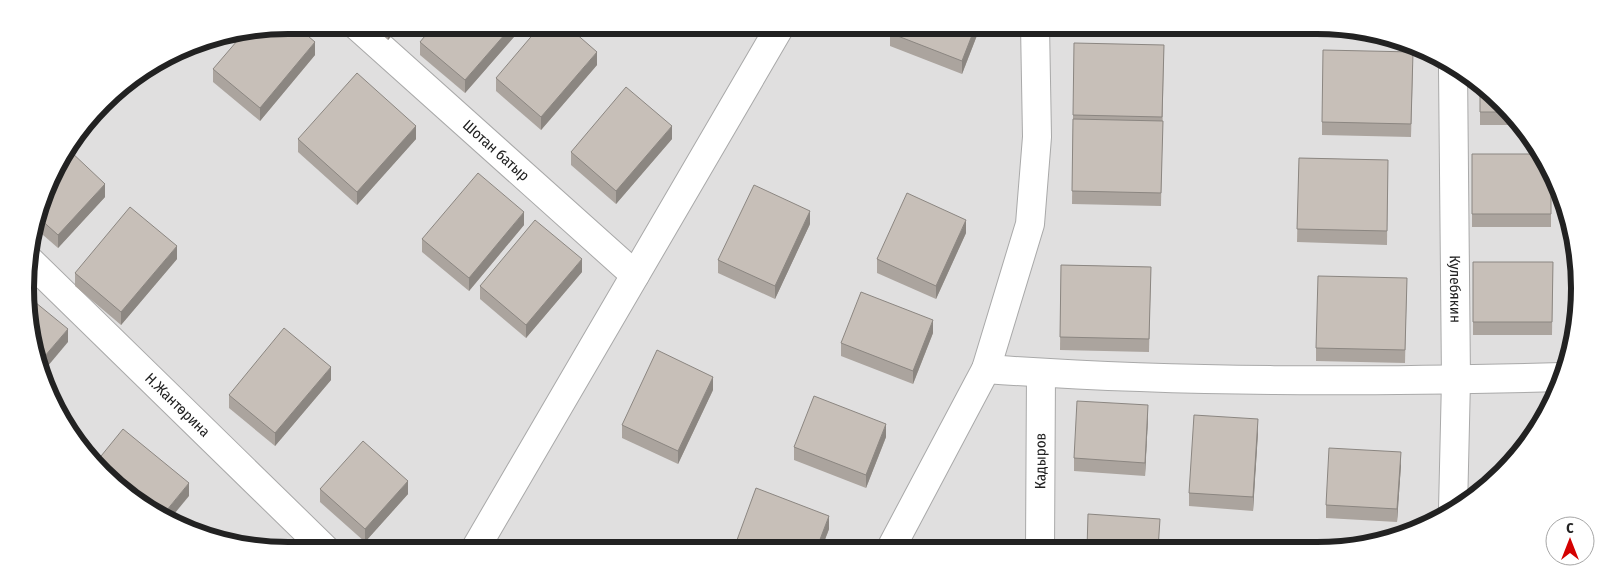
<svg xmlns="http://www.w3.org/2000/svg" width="1605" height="576" font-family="'Fira Sans Condensed',sans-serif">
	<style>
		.residential { fill: #e0dfdf }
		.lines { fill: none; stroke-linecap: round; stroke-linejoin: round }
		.minor-casing { stroke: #a9a9a9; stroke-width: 30 }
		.minor { stroke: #fff; stroke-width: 28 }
		.wall { fill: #aba49e }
		.shaded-wall { fill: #8b8681 }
		.building { fill: #c7bfb8; stroke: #8b8681 }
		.labels { text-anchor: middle; stroke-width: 4.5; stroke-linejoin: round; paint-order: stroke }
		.street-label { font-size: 15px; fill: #222; stroke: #fff }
		.rim { fill: none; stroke: #222; stroke-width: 6 }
	</style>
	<rect width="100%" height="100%" fill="#f2efe9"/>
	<!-- residential -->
	<path class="residential" d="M288,25H1317L1385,34L1477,79L1545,156L1578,253L1571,356L1545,420L1491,486L1433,524L1352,549L288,551L220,542L142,507L69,434L34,356L27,254L52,171L114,90L188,45Z"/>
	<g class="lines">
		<defs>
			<g id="minor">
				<path id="s1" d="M356,25L635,275"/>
				<path id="s2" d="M1453,68L1456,380L1453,510"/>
				<path id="s3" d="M28,259L327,551"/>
				<path d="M986,369C1177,383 1371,382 1562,377"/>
				<path id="s4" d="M1040,549L1041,373"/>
				<path d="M890,550L986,369L1030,224L1037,137L1035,25"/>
				<path d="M474,551L781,25"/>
			</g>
		</defs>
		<!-- minor casing -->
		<use href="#minor" class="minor-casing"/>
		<!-- minor -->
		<use href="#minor" class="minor"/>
	</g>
	<!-- wall -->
	<g class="wall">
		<path d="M371,25H401L388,40Z"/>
		<path d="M521,25V29L465,93L420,55V42Z"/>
		<path d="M893,25H981L962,74L890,46V33Z"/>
		<path d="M1164,45L1161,206L1072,204L1073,115Z"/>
		<path d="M315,55L260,121L213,82V69Z"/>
		<path d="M597,65L541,130L496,91V78Z"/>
		<path d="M1413,65L1411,137L1322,135V122Z"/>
		<path d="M1480,83L1517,125H1480Z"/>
		<path d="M298,139H416L357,205L298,152Z"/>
		<path d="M672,139L616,204L571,165V152Z"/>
		<path d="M1472,154L1551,176V227H1472Z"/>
		<path d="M1299,158L1388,160L1387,245L1297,242Z"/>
		<path d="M52,171L105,197L58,248L35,228Z"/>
		<path d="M810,224L775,299L718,273V260Z"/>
		<path d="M524,225L469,291L422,252V239Z"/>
		<path d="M966,233L936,299L877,273V259Z"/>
		<path d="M177,259L121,325L75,286V273Z"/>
		<path d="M1473,262H1553L1552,335H1473Z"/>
		<path d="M1061,265L1151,267L1149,352L1060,350Z"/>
		<path d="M582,272L526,338L480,299V286Z"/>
		<path d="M1407,278L1405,363L1316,361V348Z"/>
		<path d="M933,333L913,384L841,356V343Z"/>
		<path d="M331,380L275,446L229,408V395Z"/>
		<path d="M713,390L678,464L622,438V425Z"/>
		<path d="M1148,418L1145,476L1074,471V458Z"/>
		<path d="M1258,432L1253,511L1189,506V493Z"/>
		<path d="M886,437L866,488L794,460V447Z"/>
		<path d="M1401,465L1397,522L1326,518V505Z"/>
		<path d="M320,489L408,494L365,542L320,502Z"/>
		<path d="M829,529L821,550H737V540Z"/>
	</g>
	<!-- shaded-wall -->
	<g class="shaded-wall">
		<path d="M390,25H401L388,40V27Z"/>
		<path d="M513,25H521V29L465,93V80Z"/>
		<path d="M976,25H981L962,74V61Z"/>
		<path d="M315,42V55L260,121V108Z"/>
		<path d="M597,52V65L541,130V117Z"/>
		<path d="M416,126V139L357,205V192Z"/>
		<path d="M672,126V139L616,204V191Z"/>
		<path d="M105,184V197L58,248V235Z"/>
		<path d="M810,211V224L775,299V286Z"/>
		<path d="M524,212V225L469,291V278Z"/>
		<path d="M966,220V233L936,299V286Z"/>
		<path d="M177,246V259L121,325V312Z"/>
		<path d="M582,259V272L526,338V325Z"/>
		<path d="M933,320V333L913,384V371Z"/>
		<path d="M68,329V342L42,373L38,364Z"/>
		<path d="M331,367V380L275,446V433Z"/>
		<path d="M713,377V390L678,464V451Z"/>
		<path d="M1148,405V418L1145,476V463Z"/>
		<path d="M1258,419V432L1253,511V497Z"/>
		<path d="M886,424V437L866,488V475Z"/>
		<path d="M1401,452V465L1397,522V509Z"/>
		<path d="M408,481V494L365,542V529Z"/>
		<path d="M189,483V496L170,519L162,516Z"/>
		<path d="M829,516V529L821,550H816Z"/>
	</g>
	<!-- building -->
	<g class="building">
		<path d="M288,25H295L315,42L260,108L213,69L243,34Z"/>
		<path d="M434,25H513L465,80L420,42Z"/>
		<path d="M541,25H566L597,52L541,117L496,78Z"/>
		<path d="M893,25H976L962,61L890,33Z"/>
		<path d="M1074,43L1164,45L1162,117L1073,115Z"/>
		<path d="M1323,50L1413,52L1411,124L1322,122Z"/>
		<path d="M357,73L416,126L357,192L298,139Z"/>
		<path d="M1480,83L1505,112H1480Z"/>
		<path d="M626,87L672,126L616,191L571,152Z"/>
		<path d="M1073,119L1163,121L1161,193L1072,191Z"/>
		<path d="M69,150L105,184L58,235L38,217L52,171Z"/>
		<path d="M1472,154H1543L1545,156L1551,176V214H1472Z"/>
		<path d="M1299,158L1388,160L1387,231L1297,229Z"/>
		<path d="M478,173L524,212L469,278L422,239Z"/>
		<path d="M754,185L810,211L775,286L718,260Z"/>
		<path d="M907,193L966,220L936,286L877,259Z"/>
		<path d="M130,207L177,246L121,312L75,273Z"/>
		<path d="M535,220L582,259L526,325L480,286Z"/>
		<path d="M1473,262H1553L1552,322H1473Z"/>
		<path d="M1061,265L1151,267L1149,339L1060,337Z"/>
		<path d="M1318,276L1407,278L1405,350L1316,348Z"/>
		<path d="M861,292L933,320L913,371L841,343Z"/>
		<path d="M30,298L68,329L38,364L34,356Z"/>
		<path d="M284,328L331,367L275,433L229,395Z"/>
		<path d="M657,350L713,377L678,451L622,425Z"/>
		<path d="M814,396L886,424L866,475L794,447Z"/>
		<path d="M1077,401L1148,405L1145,463L1074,458Z"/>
		<path d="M1194,415L1258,419L1253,497L1189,493Z"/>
		<path d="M123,429L189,483L162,516L142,507L97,461Z"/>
		<path d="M363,441L408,481L365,529L320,489Z"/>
		<path d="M1329,448L1401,452L1397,509L1326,505Z"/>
		<path d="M756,488L829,516L816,550H763L737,540Z"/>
		<path d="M1088,514L1160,519L1158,549H1087Z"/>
	</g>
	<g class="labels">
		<!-- street labels -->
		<g class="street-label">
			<text dy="5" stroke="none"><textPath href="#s1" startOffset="188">Шотан батыр</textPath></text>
			<text dy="5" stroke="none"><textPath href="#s2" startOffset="221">Кулебякин</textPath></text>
			<text dy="5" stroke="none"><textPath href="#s3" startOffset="209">Н.Жантөрина</textPath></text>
			<text dy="5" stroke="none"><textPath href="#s4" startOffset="88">Кадыров</textPath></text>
		</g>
	</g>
	<!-- crop -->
	<path d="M0 0H1605V576H0ZM288 34H1317A254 254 0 0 1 1571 288V288A254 254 0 0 1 1317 542H288A254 254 0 0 1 34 288V288A254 254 0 0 1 288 34Z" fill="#fff" fill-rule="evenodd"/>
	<path class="rim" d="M288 34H1317A254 254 0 0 1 1571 288V288A254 254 0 0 1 1317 542H288A254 254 0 0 1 34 288V288A254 254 0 0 1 288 34Z"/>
	<!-- north arrow -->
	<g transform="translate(1570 541)"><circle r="24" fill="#ffffff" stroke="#a7a7a7"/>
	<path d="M0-4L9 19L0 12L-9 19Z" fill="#d40000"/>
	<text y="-8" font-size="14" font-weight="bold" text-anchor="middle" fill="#222222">С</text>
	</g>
</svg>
